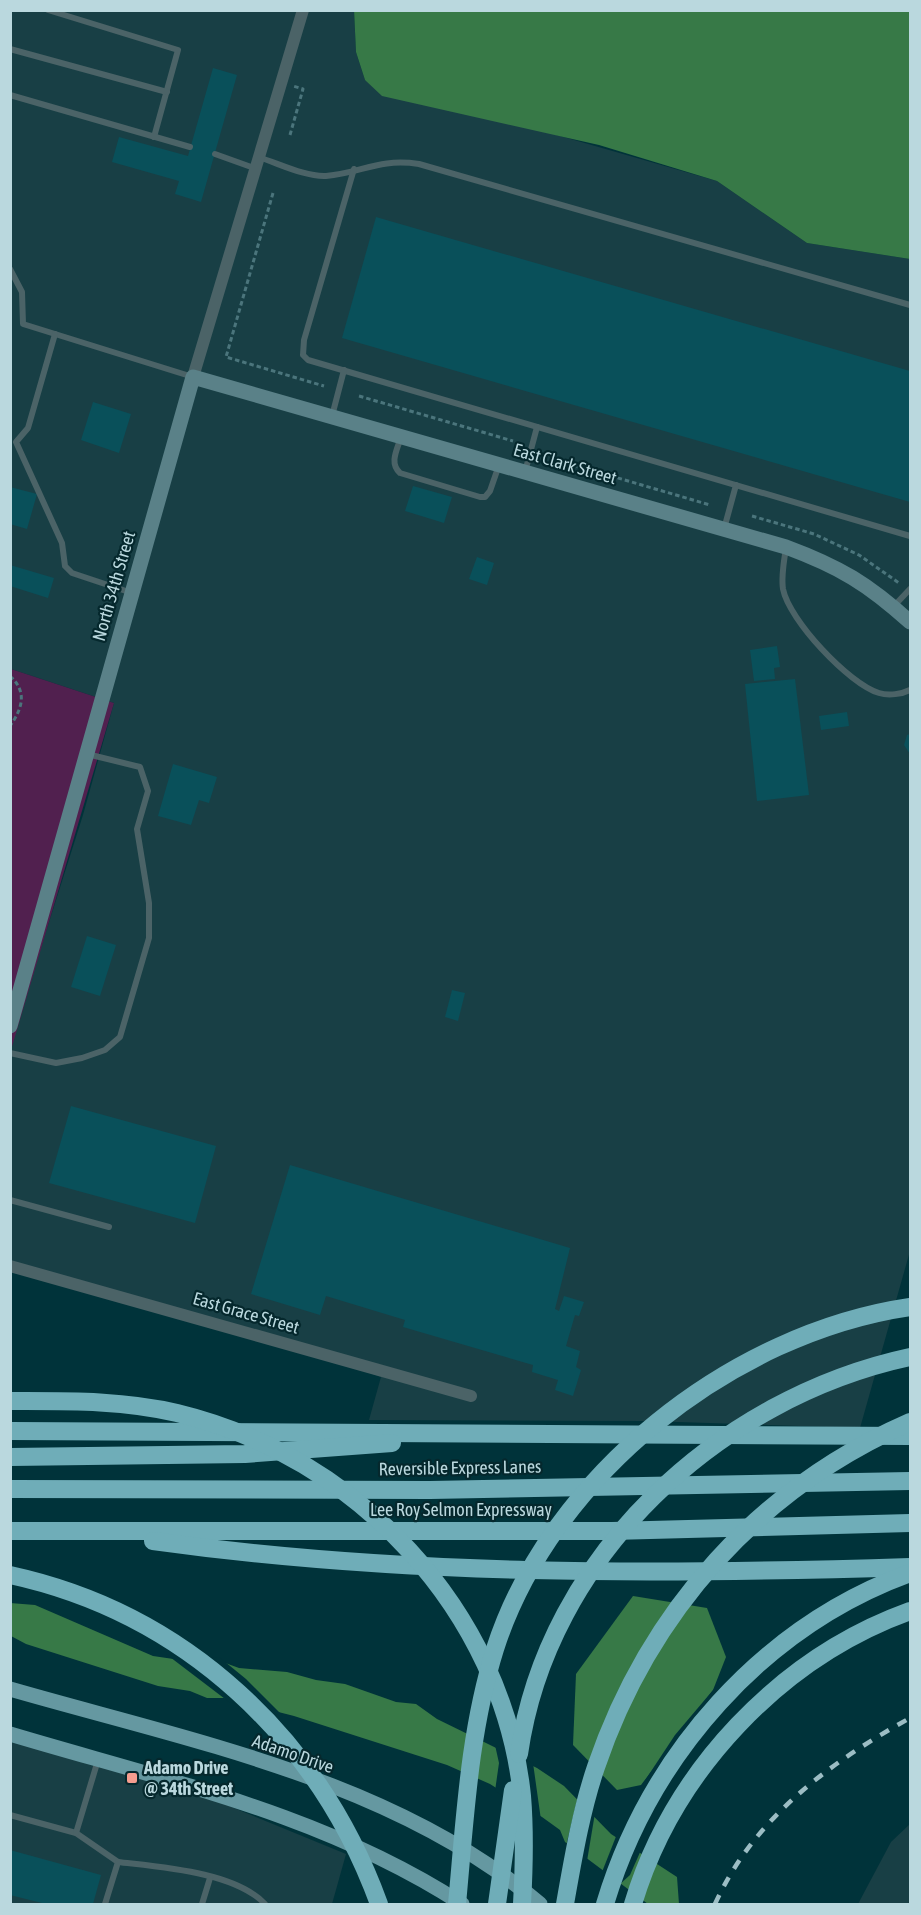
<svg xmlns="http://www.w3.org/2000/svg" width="921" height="1915" font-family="'Asap Condensed',sans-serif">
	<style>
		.built { fill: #183f45 }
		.green { fill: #51204f }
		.water { fill: #377947 }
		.pier { fill: #00333a }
		.building { fill: #09505a }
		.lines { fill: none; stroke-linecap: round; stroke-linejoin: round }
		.path { stroke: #4b757c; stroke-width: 3; stroke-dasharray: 4.5 3; stroke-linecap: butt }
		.lane { stroke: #4b6367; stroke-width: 6 }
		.street { stroke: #4b6367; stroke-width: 12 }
		.secondary { stroke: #5a8188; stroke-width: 15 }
		.primary { stroke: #6598a1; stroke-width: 15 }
		.highway { stroke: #6fadb8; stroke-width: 18 }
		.rail { stroke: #9cbdc4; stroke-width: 4.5; stroke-dasharray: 10 10; stroke-linecap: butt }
		.highway-bridge { stroke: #6fadb8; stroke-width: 18 }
		.poi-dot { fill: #f59d8f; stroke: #05282d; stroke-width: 2 }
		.labels { text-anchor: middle; stroke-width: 4.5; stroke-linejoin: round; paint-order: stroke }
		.street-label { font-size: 18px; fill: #bad8de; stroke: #05282d }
		.poi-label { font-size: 18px; font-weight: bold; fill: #bad8de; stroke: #05282d; text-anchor: start }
	</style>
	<rect width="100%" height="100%" fill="#00333a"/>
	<!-- built -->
	<g class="built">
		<path d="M11,11H354L356,52L365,80L717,181L807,243L910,259V1251L860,1428L646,1421L369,1420L381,1377L314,1354L11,1263V1042L83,815L114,703L11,669Z"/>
		<path d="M10,1737L200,1794L346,1854L332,1904H11Z"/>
		<path d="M910,1824V1904H858L891,1842Z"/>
	</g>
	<!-- green -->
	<path class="green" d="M11,669L114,703L11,1050Z"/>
	<!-- water -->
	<g class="water">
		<path d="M354,10L910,11V259L807,243L717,181L599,145L382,96L365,80L356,52Z"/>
		<path d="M633,1596L707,1608L726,1657L713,1690L641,1785L617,1790L573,1745L576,1674Z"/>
		<path d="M10,1603L35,1605L153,1656L194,1662L217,1660L239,1668L287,1672L316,1680L345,1684L396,1702L416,1704L437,1719L537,1768L564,1786L611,1834L677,1877L679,1904H648L565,1842L560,1830L542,1817L490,1784L447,1765L294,1716L224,1698H207L190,1691L158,1686L26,1644L11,1636Z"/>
	</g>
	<!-- pier -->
	<g class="pier">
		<path d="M166,1654L194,1659L219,1657L246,1679L283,1716L229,1702Z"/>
		<path d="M719,1683L715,1692L640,1788L675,1735Z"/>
		<path d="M495,1745L533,1763L541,1820L495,1791L499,1763Z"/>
		<path d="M578,1796L595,1813L587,1861L566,1846Z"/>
		<path d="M617,1834L641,1850L630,1875L619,1885L602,1872Z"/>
	</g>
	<!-- building -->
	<g class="building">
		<path d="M213,68L237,75L201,202L175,194L179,181L112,162L119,137L188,156Z"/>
		<path d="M376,217L910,371V502L342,338Z"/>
		<path d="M93,402L131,414L119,453L81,440Z"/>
		<path d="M413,486L452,497L444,523L405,511Z"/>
		<path d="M10,487L37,494L27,529L10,524Z"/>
		<path d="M477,557L494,563L487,585L469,579Z"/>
		<path d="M10,565L54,578L48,598L10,586Z"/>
		<path d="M777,646L780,667L774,668L775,679L754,681L750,650Z"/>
		<path d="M795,679L809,795L757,801L745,684Z"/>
		<path d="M847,712L849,726L821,730L819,716Z"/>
		<path d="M910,734V754L904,745L907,735Z"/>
		<path d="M173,764L217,777L209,803L199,800L191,825L158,816Z"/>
		<path d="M87,936L116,945L100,996L71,987Z"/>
		<path d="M452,990L465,993L458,1021L445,1017Z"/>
		<path d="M71,1106L216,1146L195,1223L49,1183Z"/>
		<path d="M290,1165L570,1248L555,1309L559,1311L564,1296L584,1302L579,1316L575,1315L566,1346L580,1351L576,1367L581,1370L573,1396L555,1390L558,1380L532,1372L533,1365L403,1327L405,1320L326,1296L320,1315L251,1294Z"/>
		<path d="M10,1850L101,1875L93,1904H46L10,1895Z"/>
	</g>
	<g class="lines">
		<!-- path -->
		<g class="path">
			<path d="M290,135L303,89L293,86"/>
			<path d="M273,193L226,357L324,386"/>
			<path d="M359,396L513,441"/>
			<path d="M560,461L710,505"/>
			<path d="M752,516L814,534L859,555L899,583"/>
			<path d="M10,676C28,692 22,709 10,726"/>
		</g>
		<!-- lane -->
		<g class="lane">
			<path d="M48,10L178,50L154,137"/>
			<path d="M10,49L167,92"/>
			<path d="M10,95L190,147"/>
			<path d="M215,154L254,168"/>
			<path d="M258,157C278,163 305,177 326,176C363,173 377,158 419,164L910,305"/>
			<path d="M354,169L304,340L303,355L308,360L910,536"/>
			<path d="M10,269L22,292L23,324L193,377"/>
			<path d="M55,334L28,428L16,442L62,543L65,566L72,573L132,593"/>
			<path d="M332,416L344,370"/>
			<path d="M401,437C397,450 389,463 400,473L480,497H485L490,491L499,465"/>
			<path d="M525,472L537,427"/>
			<path d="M724,529L736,485"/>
			<path d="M786,548C784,561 781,576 783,589C789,620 849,684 879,693C889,696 902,694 910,690"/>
			<path d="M894,606L910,589"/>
			<path d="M10,1053L56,1063L82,1058L105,1050L120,1037L149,938V903L137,829L148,791L140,767L87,754"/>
			<path d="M10,1200L109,1227"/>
			<path d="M10,1815L76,1833L118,1862L105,1904"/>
			<path d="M76,1833L98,1760"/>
			<path d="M118,1862C160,1867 235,1872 265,1904"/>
			<path d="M202,1904L210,1878"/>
		</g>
		<!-- street -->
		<g class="street">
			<path d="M193,377L303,10"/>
			<path d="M10,1266L471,1396"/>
		</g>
		<!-- secondary -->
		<path class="secondary" d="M10,1026L193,377L786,547C840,567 868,584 910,622"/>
		<!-- primary -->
		<g class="primary">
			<path d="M10,1689C190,1741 394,1780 540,1904"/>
			<path d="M10,1734C167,1781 323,1814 462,1904"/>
		</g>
		<!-- highway -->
		<g class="highway">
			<path d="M10,1431L910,1436"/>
			<path d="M10,1457L245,1454L392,1443"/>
			<path d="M10,1489L430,1490L910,1481"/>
			<path d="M10,1531H612L910,1523"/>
			<path d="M153,1541C404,1576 657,1575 910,1567"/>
			<path d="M605,1904C650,1755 762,1627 910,1573"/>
			<path d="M633,1904C673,1771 780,1658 910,1611"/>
		</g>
		<!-- rail -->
		<path class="rail" d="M715,1904C754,1818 829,1763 910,1718"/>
		<!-- highway-bridge -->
		<g class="highway-bridge">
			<path d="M10,1401C66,1401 123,1400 177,1413C356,1456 503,1610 522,1796C525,1832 524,1869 522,1904"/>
			<path d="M10,1575C185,1613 319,1739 379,1904"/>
			<path d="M519,1754C547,1556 719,1398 910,1357"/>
			<path d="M457,1904C465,1819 469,1732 495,1649C551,1475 732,1333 910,1307"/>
			<path d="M497,1904L513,1790"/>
			<path d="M565,1904C573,1859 581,1811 596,1767C649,1611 759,1488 910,1422"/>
		</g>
	</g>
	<!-- markers -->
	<rect class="poi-dot" x="126" y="1772" width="12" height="12" rx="3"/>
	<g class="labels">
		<!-- street labels -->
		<g class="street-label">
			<text transform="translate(565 464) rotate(16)" y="6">East Clark Street</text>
			<text transform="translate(114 586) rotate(-74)" y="6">North 34th Street</text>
			<text transform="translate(246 1313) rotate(16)" y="6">East Grace Street</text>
			<text transform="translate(460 1468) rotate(-1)" y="6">Reversible Express Lanes</text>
			<text x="461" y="1516">Lee Roy Selmon Expressway</text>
			<text transform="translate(293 1754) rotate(19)" y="6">Adamo Drive</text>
		</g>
		<!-- poi labels -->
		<g class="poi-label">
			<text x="144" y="1774">Adamo Drive<tspan x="144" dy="21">@ 34th Street</tspan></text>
		</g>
	</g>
	<!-- border -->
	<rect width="921" height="1915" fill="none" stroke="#bad8de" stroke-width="24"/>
</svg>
